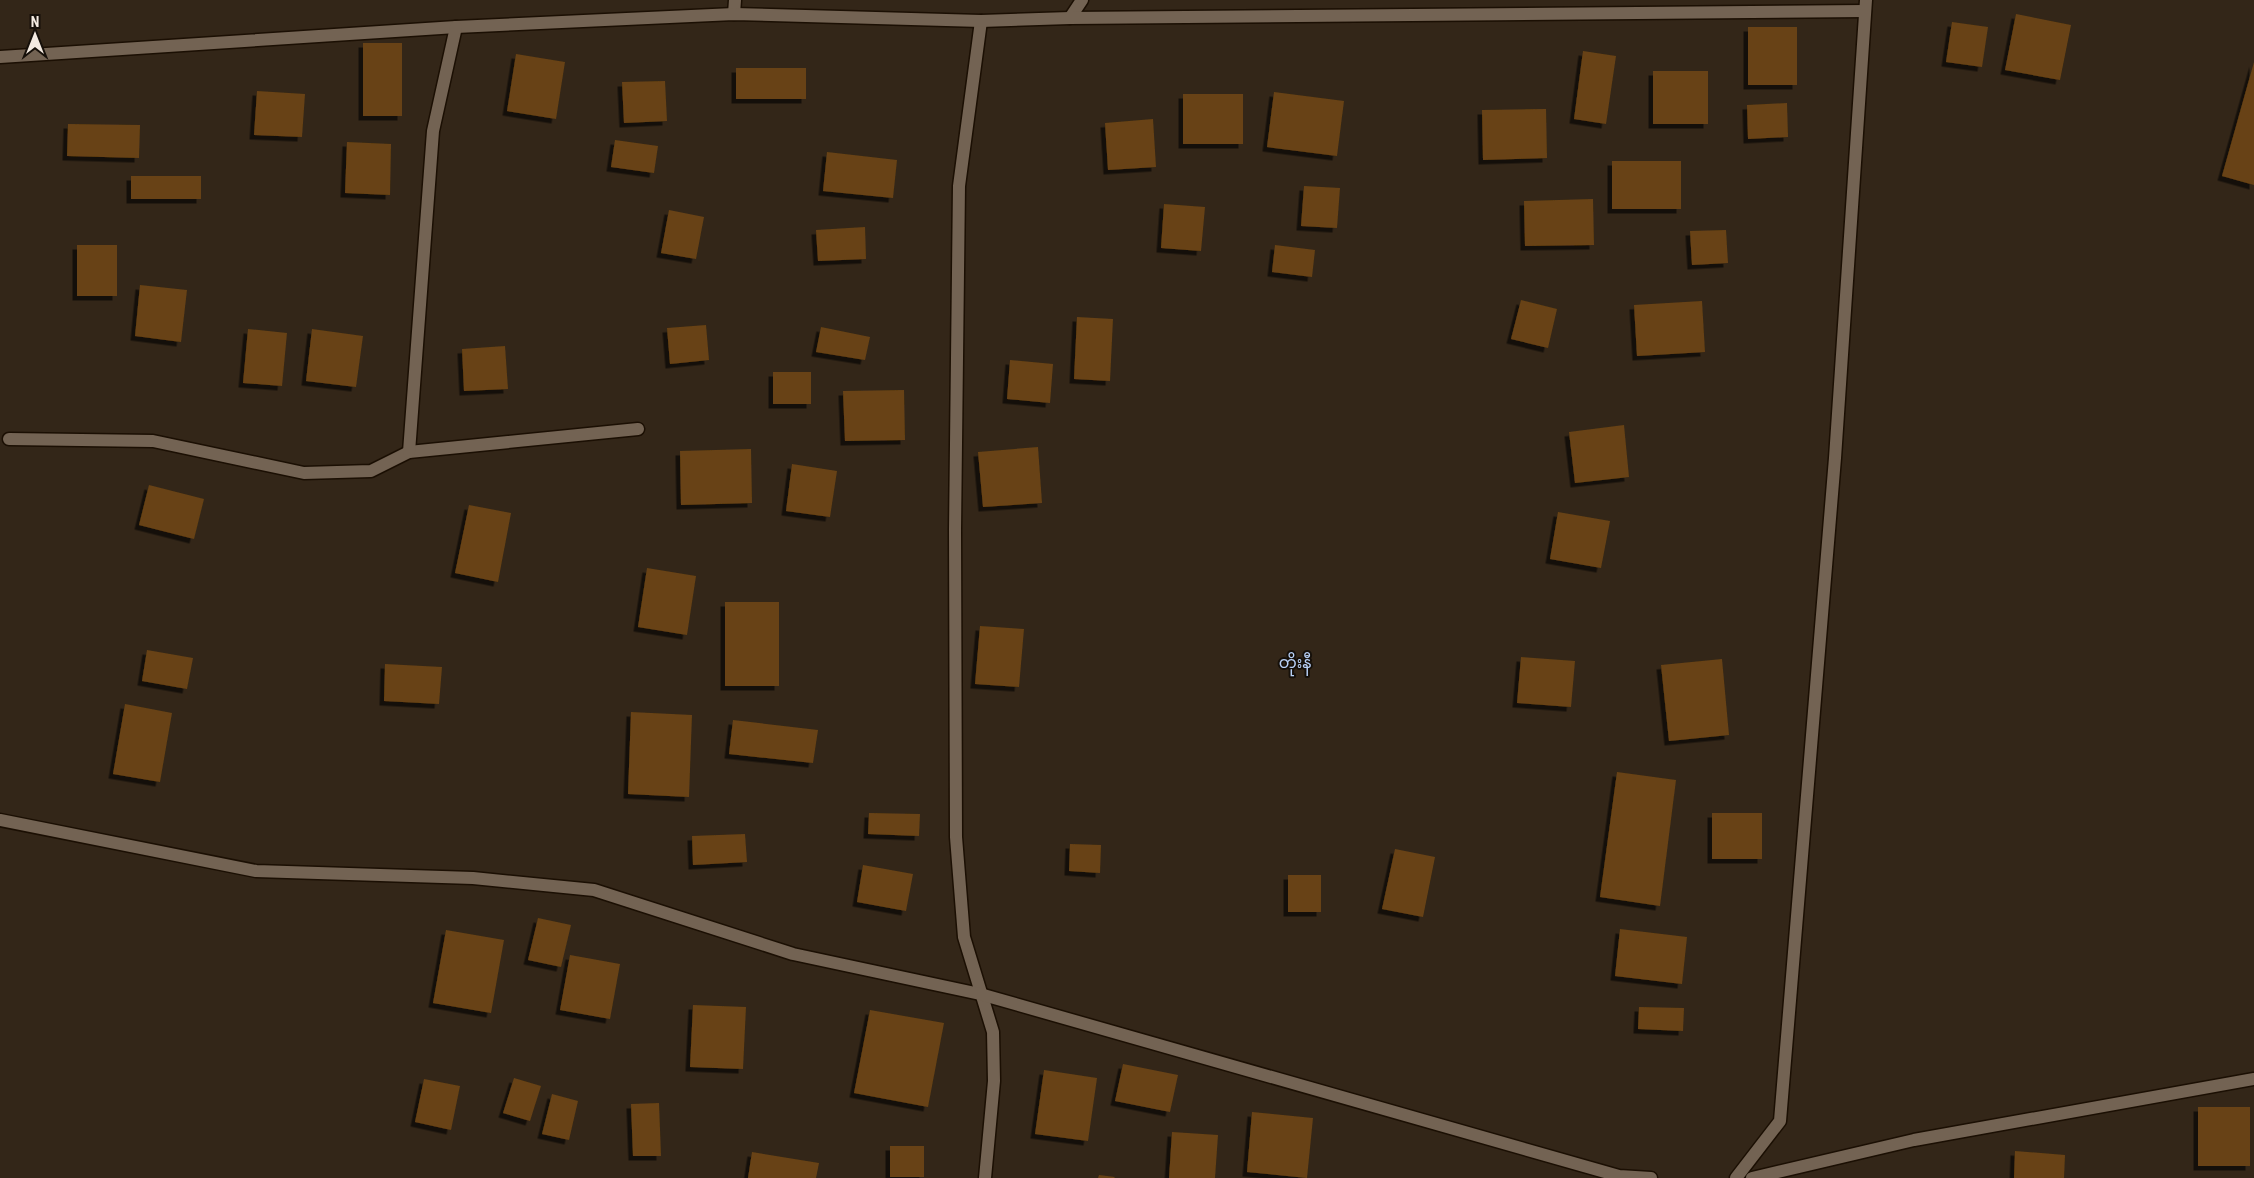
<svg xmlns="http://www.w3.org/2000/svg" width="2254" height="1178" font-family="'Roboto Condensed','Noto Sans Myanmar',sans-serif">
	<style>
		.building { fill: #674214; filter: url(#shadow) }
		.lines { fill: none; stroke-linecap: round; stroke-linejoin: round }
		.minor-casing { stroke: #1b0f03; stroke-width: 15 }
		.minor { stroke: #736353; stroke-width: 12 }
		.labels { text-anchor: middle; stroke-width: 4; stroke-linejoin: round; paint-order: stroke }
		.quarter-label { font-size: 16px; fill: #b8d0f6; stroke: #16100a }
	</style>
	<defs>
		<filter id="shadow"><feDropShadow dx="-4.5" dy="4.5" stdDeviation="0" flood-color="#0009"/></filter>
	</defs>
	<rect width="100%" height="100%" fill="#332618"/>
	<!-- building -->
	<g class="building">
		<path d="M2016,14L2071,25L2060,80L2005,70Z"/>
		<path d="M1952,22L1988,27L1982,67L1946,62Z"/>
		<rect x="1748" y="27" width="49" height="58"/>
		<rect x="363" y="43" width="39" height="73"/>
		<path d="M1583,51L1616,56L1606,124L1574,119Z"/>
		<path d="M516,54L565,62L556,119L507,111Z"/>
		<path d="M2254,62V185L2222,176Z"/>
		<rect x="736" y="68" width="70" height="31"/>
		<rect x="1653" y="71" width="55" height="53"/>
		<path d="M665,81L667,121L624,123L622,82Z"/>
		<path d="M257,91L305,94L302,137L254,135Z"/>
		<path d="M1274,92L1344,101L1337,156L1267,147Z"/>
		<rect x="1183" y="94" width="60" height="50"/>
		<path d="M1787,103L1788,137L1748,139L1747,105Z"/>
		<path d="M1546,109L1547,158L1483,160L1482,110Z"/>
		<path d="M1153,119L1156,167L1108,170L1105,123Z"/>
		<path d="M68,124L140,125L139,158L67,156Z"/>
		<path d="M615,140L658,146L654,173L611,167Z"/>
		<path d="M347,142L391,144L390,195L345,193Z"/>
		<path d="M827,152L897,160L893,198L823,191Z"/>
		<rect x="1612" y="161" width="69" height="48"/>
		<rect x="131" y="176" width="70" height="23"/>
		<path d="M1304,186L1340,188L1337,228L1301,226Z"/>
		<path d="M1593,199L1594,245L1525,246L1524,201Z"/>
		<path d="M1164,204L1205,207L1201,251L1161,248Z"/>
		<path d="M669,210L704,217L696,259L661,253Z"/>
		<path d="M865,227L866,259L818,261L816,230Z"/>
		<path d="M1726,230L1728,263L1692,265L1690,231Z"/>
		<rect x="77" y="245" width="40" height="51"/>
		<path d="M1275,245L1315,250L1312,277L1272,272Z"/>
		<path d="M140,285L187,290L181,342L135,336Z"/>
		<path d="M1521,300L1557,309L1548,348L1511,339Z"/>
		<path d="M1702,301L1705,352L1637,356L1634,305Z"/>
		<path d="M1077,317L1113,319L1110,381L1074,379Z"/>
		<path d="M706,325L709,360L670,364L667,328Z"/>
		<path d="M821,327L870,337L865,360L816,352Z"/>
		<path d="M248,329L287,333L282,386L243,383Z"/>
		<path d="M312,329L363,336L356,387L306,381Z"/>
		<path d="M505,346L508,389L464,391L462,349Z"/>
		<path d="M1010,360L1053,364L1050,403L1007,399Z"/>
		<rect x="773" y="372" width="38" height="32"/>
		<path d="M904,390L905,440L845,441L843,391Z"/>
		<path d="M1624,425L1629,477L1575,483L1569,432Z"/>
		<path d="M1038,447L1042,503L983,507L978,452Z"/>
		<path d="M751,449L752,503L681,505L680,451Z"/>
		<path d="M792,464L837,471L830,517L786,511Z"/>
		<path d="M149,485L204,499L194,539L139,525Z"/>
		<path d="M469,505L511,513L498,582L455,573Z"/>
		<path d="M1558,512L1610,521L1601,568L1550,559Z"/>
		<path d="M647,568L696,576L687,635L638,627Z"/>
		<rect x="725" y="602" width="54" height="84"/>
		<path d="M980,626L1024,629L1019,687L975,684Z"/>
		<path d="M147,650L193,658L187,689L142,681Z"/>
		<path d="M1521,657L1575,661L1571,707L1517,703Z"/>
		<path d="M1722,659L1729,735L1669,741L1661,665Z"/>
		<path d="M385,664L442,667L439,704L384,701Z"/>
		<path d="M125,704L172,713L160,782L113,774Z"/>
		<path d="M631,712L692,715L689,797L628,794Z"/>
		<path d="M733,720L818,730L813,763L729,754Z"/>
		<path d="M1617,772L1676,780L1660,906L1600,897Z"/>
		<path d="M869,813L920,814L919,836L868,834Z"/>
		<rect x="1712" y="813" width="50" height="46"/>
		<path d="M745,834L747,862L693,865L692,836Z"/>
		<path d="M1070,844L1101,845L1100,873L1069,871Z"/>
		<path d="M1395,849L1435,857L1423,917L1382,909Z"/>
		<path d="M863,865L913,874L906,911L857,902Z"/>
		<rect x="1288" y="875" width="33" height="37"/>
		<path d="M538,918L571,925L561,967L528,960Z"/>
		<path d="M1620,929L1687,937L1682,984L1615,976Z"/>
		<path d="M446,930L504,940L491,1013L433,1003Z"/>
		<path d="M570,955L620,964L610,1019L560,1010Z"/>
		<path d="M693,1005L746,1007L743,1069L690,1067Z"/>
		<path d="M1639,1007L1684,1008L1683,1031L1638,1029Z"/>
		<path d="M870,1010L944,1023L928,1107L854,1093Z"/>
		<path d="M1123,1064L1178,1075L1170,1112L1115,1101Z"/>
		<path d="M1044,1070L1097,1078L1088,1141L1035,1134Z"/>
		<path d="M514,1078L541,1086L530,1121L503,1113Z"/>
		<path d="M424,1079L460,1086L451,1130L415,1122Z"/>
		<path d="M552,1094L578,1101L569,1140L542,1134Z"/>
		<path d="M659,1103L661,1156H633L631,1104Z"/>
		<rect x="2198" y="1107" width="52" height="59"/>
		<path d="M1252,1112L1313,1118L1307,1178L1247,1172Z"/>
		<path d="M1172,1132L1218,1135L1215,1178H1169Z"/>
		<rect x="890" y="1146" width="34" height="31"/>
		<path d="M2015,1151L2065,1155L2064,1178H2014Z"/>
		<path d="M752,1152L819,1163L816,1178H748Z"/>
		<path d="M1099,1175L1115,1177L1114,1178H1098Z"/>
	</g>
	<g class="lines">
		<defs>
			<g id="minor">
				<path d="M734,14L735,0"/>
				<path d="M1070,18L1082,0"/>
				<path d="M981,21L959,186L955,530L956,837L964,937L993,1032L994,1081L985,1178"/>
				<path d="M0,57L456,27L734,14L981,21L1070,18L1865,11"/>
				<path d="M9,439L153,441L304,473L371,471L409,452L638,429"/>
				<path d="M409,452L433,131L456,27"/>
				<path d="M0,820L256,871L473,878L594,890L793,954L980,994L1619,1176L1651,1178"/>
				<path d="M1736,1178L1780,1121L1835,458L1866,0"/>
				<path d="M1752,1178L1914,1140L2254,1079"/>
			</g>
		</defs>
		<!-- minor casing -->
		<use href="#minor" class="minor-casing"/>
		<!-- minor -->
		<use href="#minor" class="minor"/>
	</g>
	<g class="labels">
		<!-- quarter labels -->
		<g class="quarter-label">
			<text x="1295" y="668">တိုးနီ</text>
		</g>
	</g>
	<!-- north arrow -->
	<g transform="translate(35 35)" stroke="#16100a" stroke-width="4" paint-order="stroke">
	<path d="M0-4L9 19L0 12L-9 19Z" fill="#f3eae1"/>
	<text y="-8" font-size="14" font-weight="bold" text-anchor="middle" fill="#f3eae1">N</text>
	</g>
</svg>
